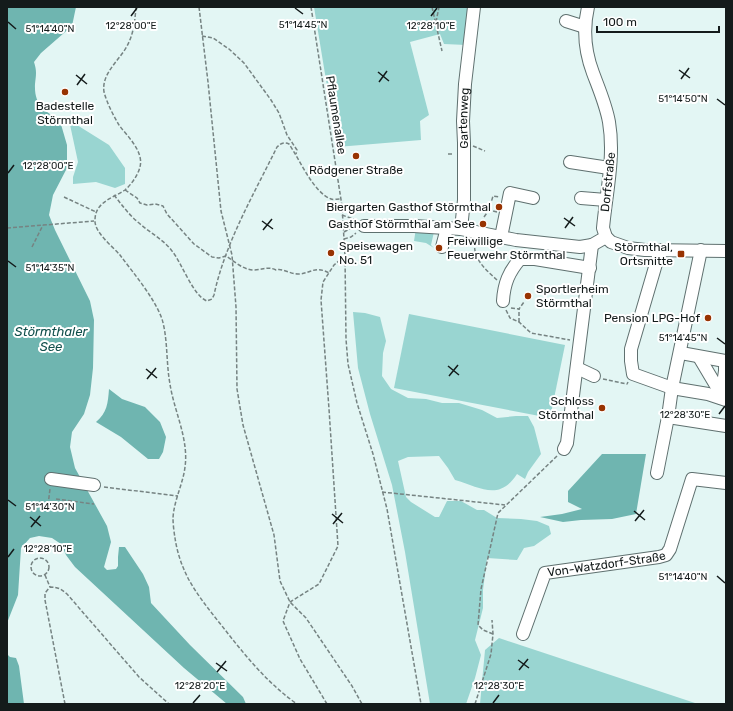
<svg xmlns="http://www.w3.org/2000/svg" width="733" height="711" font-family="Rubik,sans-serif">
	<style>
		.green { fill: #99d5d1 }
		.water { fill: #6fb5b0 }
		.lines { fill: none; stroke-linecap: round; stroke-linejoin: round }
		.minor-casing { stroke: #5f706f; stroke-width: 14 }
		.path { stroke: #768382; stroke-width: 1.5; stroke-dasharray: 4 2; stroke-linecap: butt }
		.minor { stroke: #fff; stroke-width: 12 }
		.ticks { fill: none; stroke: #141b1b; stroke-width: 1.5 }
		.poi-dot { fill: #983302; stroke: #fff; stroke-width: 1.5 }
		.labels { text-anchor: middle; stroke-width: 4; stroke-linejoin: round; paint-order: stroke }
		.poi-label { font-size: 12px; fill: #141b1b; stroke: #fff; text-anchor: end }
		.street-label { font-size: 12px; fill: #141b1b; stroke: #fff }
		.water-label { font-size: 13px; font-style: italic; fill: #104f4c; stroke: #fff }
		.ticks-label { font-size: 10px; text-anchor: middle; fill: #141b1b; stroke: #fff; stroke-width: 4; stroke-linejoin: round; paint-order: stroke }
	</style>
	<rect width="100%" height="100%" fill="#e3f6f4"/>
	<!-- green -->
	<g class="green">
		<path d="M314,7H471L466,45L444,44L440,34L410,42L429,115L420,121L421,140L337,147Z"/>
		<path d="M69,120L109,145L125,168V184L115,188L96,182L73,184V177L78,162Z"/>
		<path d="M416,228L434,232L431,245L434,248L426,243L414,241Z"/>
		<path d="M353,312L365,313L380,317L386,341L383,353L382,376L391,389L408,398L426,399L442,403H459L482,410L497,418L516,416H528L534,427L541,454L528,472L525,479L517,474C499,502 480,487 455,480L448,468L439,456L408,457L398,461L406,497L411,502L435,517H439L447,501H461L477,510H484L497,518L521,519L537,521L549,526L551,534L534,546L524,548L517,560L487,558L483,590V608L475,640L481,655L475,678L466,704H430L405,552L392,485L370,414L358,368Z"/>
		<path d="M409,314L565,345L550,418L394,388Z"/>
		<path d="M499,638L698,704H480L485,650Z"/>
	</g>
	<!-- water -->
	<g class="water">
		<path d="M7,7H76L72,26L41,53L34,62C37,71 36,75 35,84C34,106 45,110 60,121L67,145V168L53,195L49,215L55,230L90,301L94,320L93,368L90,395L84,414L72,432L70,447L75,468L107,526L111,542L104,567L107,570L116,569L118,566V557L119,547H125L143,574L149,587L151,603L190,645L243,697L246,704H227L184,668L75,567L66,555L61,544L52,538L39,536L30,538L21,548L18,595L7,623Z"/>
		<path d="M109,389L122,399L145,407L160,422L166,437L163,452L159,459H148L121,437L96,422C107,413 108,403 109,389Z"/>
		<path d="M602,454H646L636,514L612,519L581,520L563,522L540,517L562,514L582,509L568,502V491Z"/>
		<path d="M7,654L10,657L16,658L19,666L24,704H7Z"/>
	</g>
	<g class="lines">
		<defs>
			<g id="minor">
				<path d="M588,7C583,29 585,52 593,73C599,89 606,105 609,122C615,157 606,194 603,228L606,237L611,242L628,248L645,250L726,251"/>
				<path d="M566,21L585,27"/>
				<path d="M570,162L609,168"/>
				<path d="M581,198L606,200"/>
				<path d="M364,226H414L461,229L516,240L580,247L592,245L606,237"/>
				<path id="s1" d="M461,229L464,200V143L463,121L465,84L474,7"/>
				<path d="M501,237L510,193L533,198"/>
				<path d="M442,247L447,228"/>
				<path d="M658,250V257L631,349V361L633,374L672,388L708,394L726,400"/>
				<path d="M503,301C504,283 509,272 520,259H535L590,268"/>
				<path d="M681,353L725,361V371L721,398"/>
				<path d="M699,357L721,394"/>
				<path d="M577,368L594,376"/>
				<path d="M668,417L726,426"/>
				<path d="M564,449L567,443L592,245"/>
				<path d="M657,473L668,417L672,388L701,250"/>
				<path d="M51,479L94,485"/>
				<path id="s2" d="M523,634L545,573L659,557L666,555L670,549L692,479L726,483"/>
			</g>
		</defs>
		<!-- minor casing -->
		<use href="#minor" class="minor-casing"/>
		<!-- path -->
		<g class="path">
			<path d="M136,7C135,19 134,31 129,42C122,59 101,72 104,92C107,103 113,115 119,125C127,136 144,151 140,167C138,175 131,185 125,190C113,198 95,202 95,220C94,232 112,246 120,255C134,274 154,297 162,319C168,339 166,363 170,384C174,411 189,439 185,467C183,484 174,500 173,518C173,524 174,532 175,538C177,552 182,567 189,580C198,596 210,611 222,626C244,654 267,683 297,704"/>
			<path d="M199,7L208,82L221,211L232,255L236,307L237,389L243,425L274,535L280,581L290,602L306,618L352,686L362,704"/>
			<path d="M311,7L342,206L345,256L346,339L348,364L357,403L373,454L387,509L421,704"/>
			<path d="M432,7L442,51"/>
			<path d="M436,22L439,7"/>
			<path d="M202,36L213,38L229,49L244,63L271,100L279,113L287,135L297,150L296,154"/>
			<path d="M473,146L485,151"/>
			<path d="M448,154H454"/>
			<path d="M125,190L137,198L140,203L147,205L155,204L163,206L167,214L194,244L212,257L219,258L226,256C234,261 243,270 254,270C262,270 268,266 276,270C283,268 290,274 298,274C310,274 315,265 329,273"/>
			<path d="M114,195C122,205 129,215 139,223C150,233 163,239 172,251C182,263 193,296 207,301L212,299L214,295C225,243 254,194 277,147C281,143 284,142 289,144C300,160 313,192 331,199C333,200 337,199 340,199"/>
			<path d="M64,197L96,212"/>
			<path d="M497,212L489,210L493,196L500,197"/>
			<path d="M342,215L356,220"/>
			<path d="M484,217L489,210"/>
			<path d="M7,228L94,221"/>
			<path d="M344,232L351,228"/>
			<path d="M344,239L351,237L356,233"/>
			<path d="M475,242C472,258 486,270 497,280"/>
			<path d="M32,247L43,225"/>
			<path d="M511,308L519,309L524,302"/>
			<path d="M506,310L510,318L519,322L531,333L570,340"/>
			<path d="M519,322V309"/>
			<path d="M603,379L627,384L628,382"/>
			<path d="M104,487L178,496"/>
			<path d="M382,492L505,505"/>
			<path d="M56,499L94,504"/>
			<path d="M48,505L50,489"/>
			<circle cx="40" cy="567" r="9"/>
			<path d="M45,575L50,587"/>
			<path d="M493,634L483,630L478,625L481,589L498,513L557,456"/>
			<path d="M65,704L45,600V593L50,587C58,587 61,589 67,594L139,677L169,704"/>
			<path d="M327,704L300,659L283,621L290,602L319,584L338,546L329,409L321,300L323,282L334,265L345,256"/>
			<path d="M475,704L491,654L493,634L492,620"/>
		</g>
		<!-- minor -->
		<use href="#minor" class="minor"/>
	</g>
	<!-- ticks -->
	<path class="ticks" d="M295,8L303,14M131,16L137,8M431,16L437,8M8,22L16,29M679,70L690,78M378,72L389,81M76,75L87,84M681,79L689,68M379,82L387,71M77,85L85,74M717,99L725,105M8,173L14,165M564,218L575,226M262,221L273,229M565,228L573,217M263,230L272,219M8,261L16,267M717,338L725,344M448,366L459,375M146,369L157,378M449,376L458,365M147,379L156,368M719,414L725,406M8,500L16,506M634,511L645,520M332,514L343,523M30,517L41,526M635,521L644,510M333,524L342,513M31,527L40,516M8,557L14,549M717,576L725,583M518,660L529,668M216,663L227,671M519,670L528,659M217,672L226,661M193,703L200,695M493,703L499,695"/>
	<!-- markers -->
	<g class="poi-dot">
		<circle cx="65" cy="92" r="4"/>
		<circle cx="356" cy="156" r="4"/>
		<circle cx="499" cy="207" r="4"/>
		<circle cx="483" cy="224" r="4"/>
		<circle cx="439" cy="248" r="4"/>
		<circle cx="331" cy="253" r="4"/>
		<rect x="677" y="250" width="8" height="8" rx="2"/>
		<circle cx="528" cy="296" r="4"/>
		<circle cx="708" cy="318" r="4"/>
		<circle cx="602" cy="408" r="4"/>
	</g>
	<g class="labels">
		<!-- poi labels -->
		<g class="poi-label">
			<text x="65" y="110" text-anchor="middle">Badestelle<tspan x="65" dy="14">Störmthal</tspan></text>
			<text x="356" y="174" text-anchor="middle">Rödgener Straße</text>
			<text x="491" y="211">Biergarten Gasthof Störmthal</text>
			<text x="475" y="228">Gasthof Störmthal am See</text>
			<text x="447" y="245" text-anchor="start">Freiwillige<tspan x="447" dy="14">Feuerwehr Störmthal</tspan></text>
			<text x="339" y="250" text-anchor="start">Speisewagen<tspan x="339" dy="14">No. 51</tspan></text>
			<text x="673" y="251">Störmthal,<tspan x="673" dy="14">Ortsmitte</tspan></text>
			<text x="536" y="293" text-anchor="start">Sportlerheim<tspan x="536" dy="14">Störmthal</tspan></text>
			<text x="700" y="322">Pension LPG-Hof</text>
			<text x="594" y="405">Schloss<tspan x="594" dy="14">Störmthal</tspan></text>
		</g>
		<!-- street labels -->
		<g class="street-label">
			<text transform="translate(336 115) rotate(81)" y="4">Pflaumenallee</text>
			<text dy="4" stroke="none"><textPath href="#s1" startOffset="111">Gartenweg</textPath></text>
			<text transform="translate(608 182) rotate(-84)" y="4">Dorfstraße</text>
			<text dy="4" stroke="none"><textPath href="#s2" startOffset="127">Von-Watzdorf-Straße</textPath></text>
		</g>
		<!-- water labels -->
		<g class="water-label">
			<text x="51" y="336">Störmthaler<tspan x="51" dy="15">See</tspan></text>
		</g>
	</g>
	<g class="ticks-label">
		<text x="303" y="28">51°14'45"N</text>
		<text x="131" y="29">12°28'00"E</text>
		<text x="431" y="29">12°28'10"E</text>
		<text x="50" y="32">51°14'40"N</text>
		<text x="683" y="102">51°14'50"N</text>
		<text x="48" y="169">12°28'00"E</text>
		<text x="50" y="271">51°14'35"N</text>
		<text x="683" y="341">51°14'45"N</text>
		<text x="685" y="418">12°28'30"E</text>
		<text x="50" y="510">51°14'30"N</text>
		<text x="48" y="552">12°28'10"E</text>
		<text x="683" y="580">51°14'40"N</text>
		<text x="200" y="689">12°28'20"E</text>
		<text x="499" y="689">12°28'30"E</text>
	</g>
	<!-- border -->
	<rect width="733" height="711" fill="none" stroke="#141b1b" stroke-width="16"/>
	<!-- scale -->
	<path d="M597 26v6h122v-6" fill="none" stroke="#141b1b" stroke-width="2"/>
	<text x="603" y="26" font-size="12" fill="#141b1b" stroke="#ffffff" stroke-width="3" paint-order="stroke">100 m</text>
</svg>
